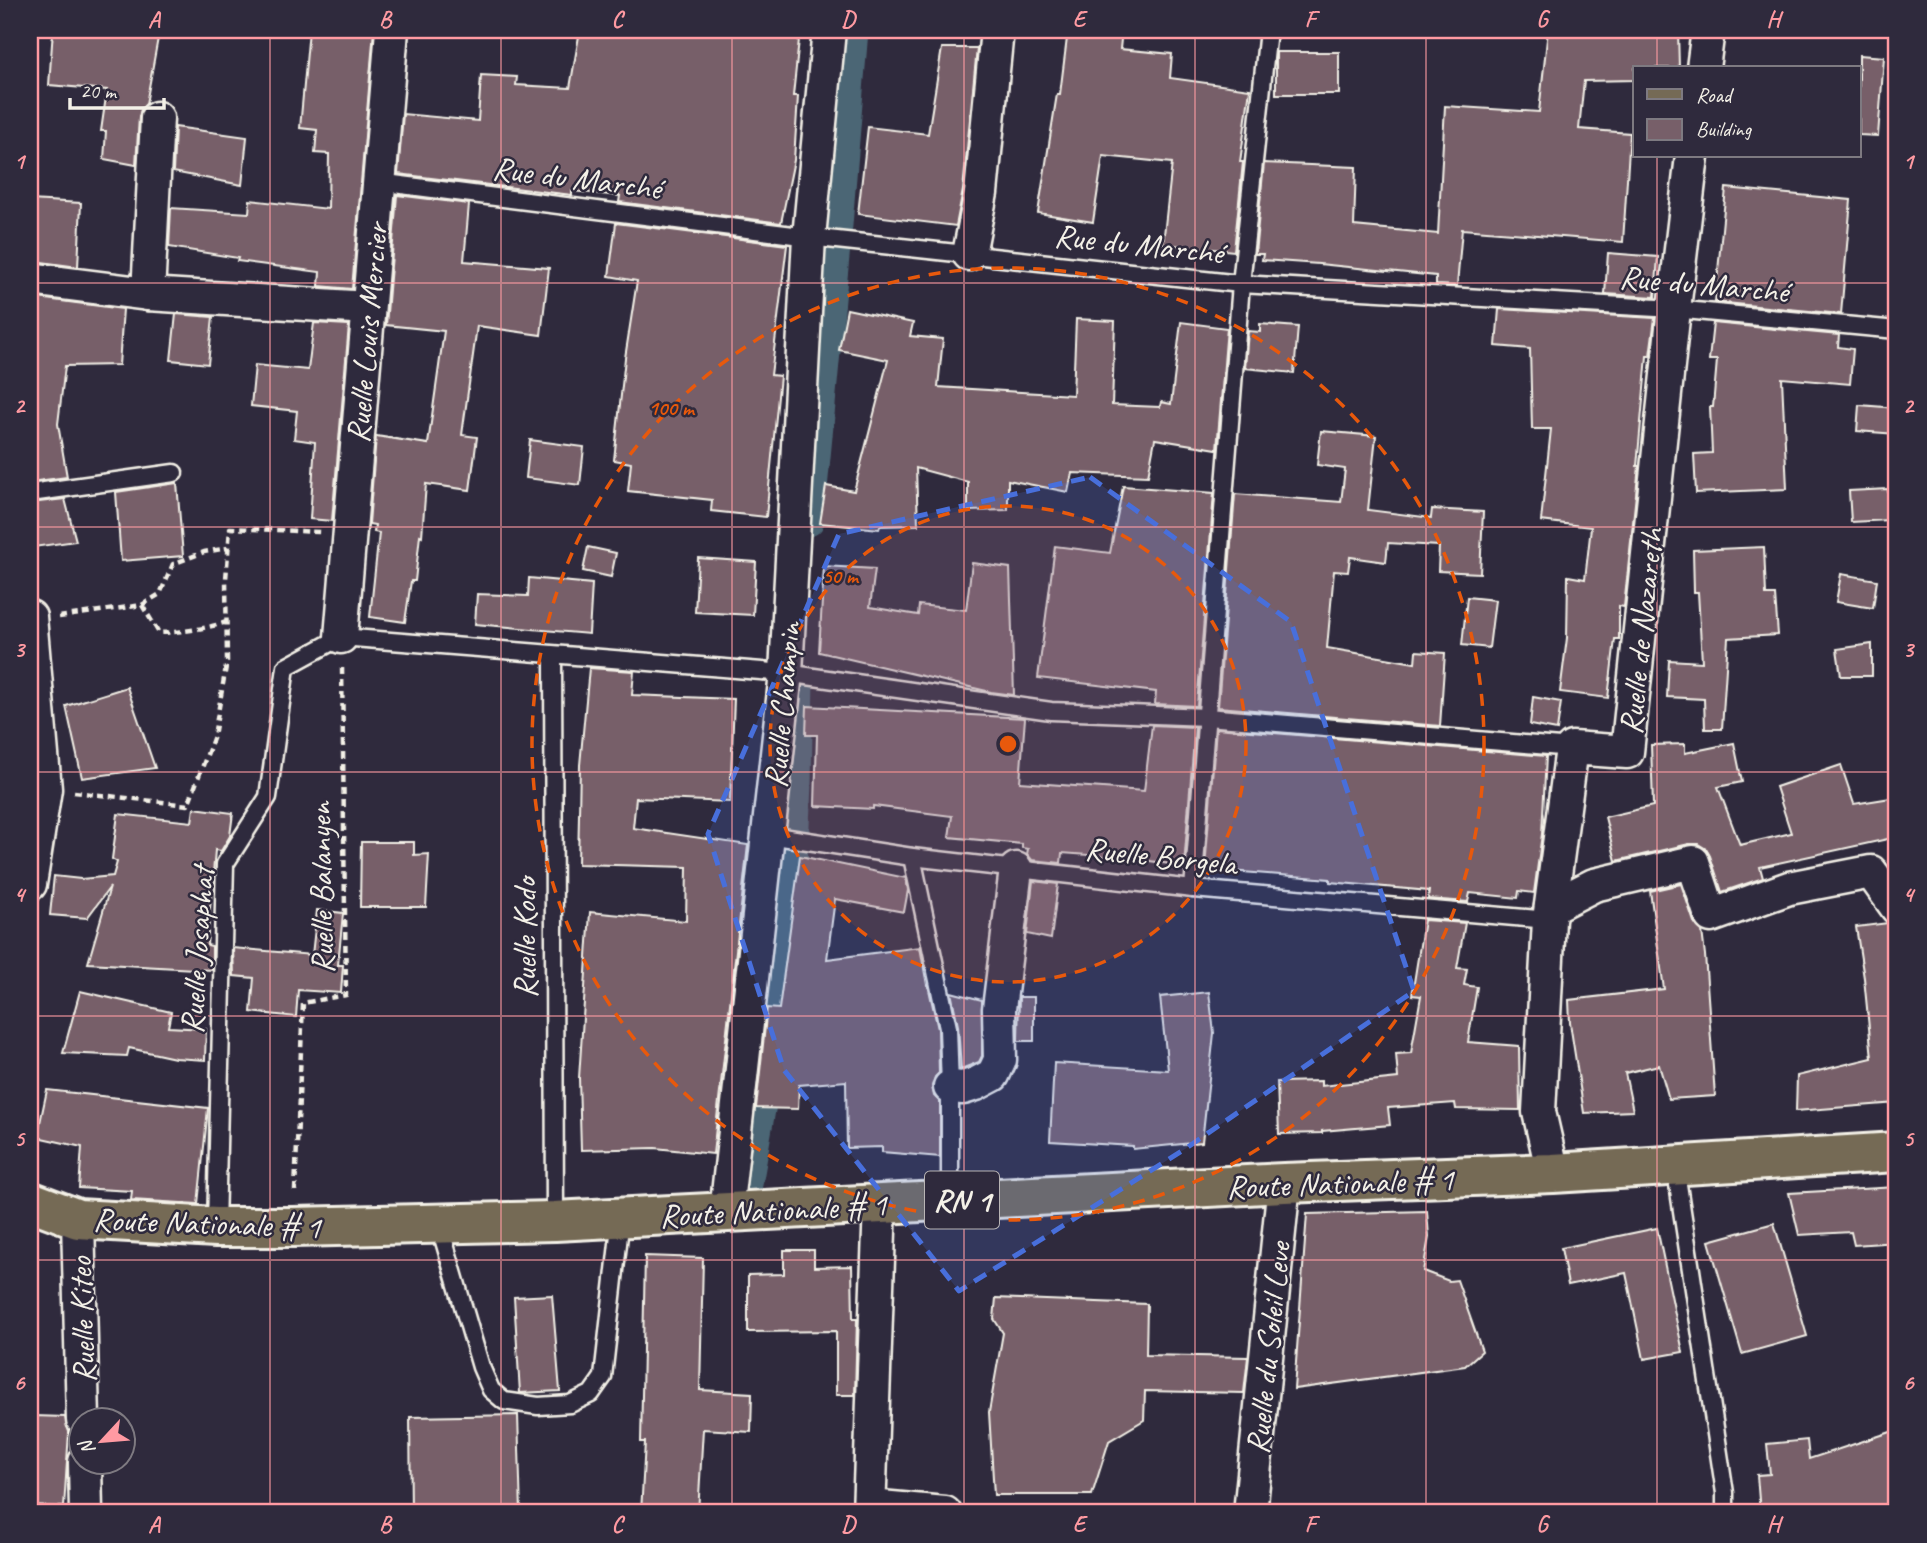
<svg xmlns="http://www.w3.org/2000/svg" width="1927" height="1543" font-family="Caveat,sans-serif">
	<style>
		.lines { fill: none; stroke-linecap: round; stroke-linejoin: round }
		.canal { stroke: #4c6675; stroke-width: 33 }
		.building { fill: #775f69; stroke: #f4f1e8; stroke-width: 2 }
		.lane-casing { stroke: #f4f1e8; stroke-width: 21 }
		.street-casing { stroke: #f4f1e8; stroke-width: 37 }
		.primary-casing { stroke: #f4f1e8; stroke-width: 44 }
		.path { stroke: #f4f1e8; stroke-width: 4.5; stroke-dasharray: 7 5; stroke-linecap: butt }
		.lane { stroke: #2f2a3d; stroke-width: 16 }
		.street { stroke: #2f2a3d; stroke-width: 32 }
		.primary { stroke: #756a55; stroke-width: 38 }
		.marked { fill: #486fdb; fill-opacity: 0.2; stroke: #486fdb; stroke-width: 5; stroke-dasharray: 14 9; stroke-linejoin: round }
		.grid { fill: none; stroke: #ff9aa2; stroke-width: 2; stroke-opacity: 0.55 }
		.ring { fill: none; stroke: #e8590c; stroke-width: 3.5; stroke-dasharray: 12 9 }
		.labels { text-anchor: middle; stroke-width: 5; stroke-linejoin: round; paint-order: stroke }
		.shield { fill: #2f2a3d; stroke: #b9b5b5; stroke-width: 2 }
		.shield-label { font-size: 32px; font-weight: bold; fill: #f4f1e8 }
		.street-label { font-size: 33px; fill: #f4f1e8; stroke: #2f2a3d }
		.centre { fill: #e8590c; stroke: #2f2a3d; stroke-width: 3.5 }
		.ring-label { font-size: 21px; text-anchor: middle; font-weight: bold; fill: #e8590c; stroke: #2f2a3d; stroke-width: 5; stroke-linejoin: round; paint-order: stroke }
		.neatline { fill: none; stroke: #ff9aa2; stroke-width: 2.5 }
		.grid-label { font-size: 23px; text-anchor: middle; font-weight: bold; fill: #ff9aa2 }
	</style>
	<rect width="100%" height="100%" fill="#2f2a3d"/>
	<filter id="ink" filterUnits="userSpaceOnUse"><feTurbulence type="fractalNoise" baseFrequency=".0143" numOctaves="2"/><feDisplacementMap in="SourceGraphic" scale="14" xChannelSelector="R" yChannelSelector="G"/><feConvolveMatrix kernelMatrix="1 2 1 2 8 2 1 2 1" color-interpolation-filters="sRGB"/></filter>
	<g filter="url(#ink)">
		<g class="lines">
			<!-- canal -->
			<g class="canal">
				<path d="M808,520L836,225L852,30"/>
				<path d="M746,1184L765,1075L789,908L795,783L797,679"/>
			</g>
		</g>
		<!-- building -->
		<g class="building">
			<path d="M53,30L158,38L146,104L141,109L139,117L136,165L104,159L106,131H101L107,90L49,85Z"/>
			<path d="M309,30H374L352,289L319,286L320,272L237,261L238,258L169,247L171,208L249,213L250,200L328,209L329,154L315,153L317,130L300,128Z"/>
			<path d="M580,30H800L793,96H798L794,160L781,223L619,202L620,196L572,191V195L398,174L403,114L478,121L481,75L517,77L516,85L570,88Z"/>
			<path d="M1068,30H1122L1120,49L1172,54L1170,78L1250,89L1240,162H1243L1234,251L1163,244L1172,163L1103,156L1093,222L1038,213L1057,94H1060Z"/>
			<path d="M1548,30H1678L1679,68H1635V80L1584,81L1579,129L1630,133L1623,242L1462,229L1457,286L1436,285V276L1319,264L1262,260L1263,254H1255L1264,163L1356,167L1354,226L1438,234L1445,106L1539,112Z"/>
			<path d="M942,48H977L963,190L956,226L858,214L868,127L928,134Z"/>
			<rect x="1276" y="52" width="63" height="42"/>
			<path d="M1859,55L1884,57L1878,136L1859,135Z"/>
			<path d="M175,127L247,137L242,185L173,172Z"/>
			<path d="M1726,188L1851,200L1841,314L1715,302Z"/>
			<path d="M397,195L469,204L464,261L549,268L541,335L477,326L462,435L477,437L470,490L426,484L422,536L420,535L415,581H411L405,622L370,617L379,533L374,532L375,525L369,524L376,436L428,444L444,331L386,325Z"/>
			<path d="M30,200L81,203L78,267L34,261L35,251H30Z"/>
			<path d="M616,223L787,245L771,375L780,376L766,517L711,511L712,500L628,491L631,463L614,460L625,358L637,281L609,276Z"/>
			<path d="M1608,253L1658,257L1655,297L1605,294Z"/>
			<path d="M30,297L123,309L119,365L65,366L58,424L67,477L30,482Z"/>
			<path d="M847,309L913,323L910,336L943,339L938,387L1073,395L1076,319L1115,321L1112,405L1160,407L1161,402L1171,404L1181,322L1227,328L1217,449L1155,439L1148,476L1072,473L1068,492L1008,480V510L968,511V482L916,468L918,525L880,526L879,529L820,523L826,486L854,491L888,360L839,350Z"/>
			<path d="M1499,309L1655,318L1650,356H1647L1637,466H1639L1624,607L1619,606V639H1615L1608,698L1560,692L1567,638L1568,576L1585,579L1591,527L1541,521L1551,429H1532L1530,349L1496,346Z"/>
			<path d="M176,314L213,317L208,364L171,360Z"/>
			<path d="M314,323L349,325L332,521L310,519L315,442L294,439L297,411L251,406L255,365L308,370Z"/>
			<path d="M1713,323L1839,335L1838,347L1853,349L1850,384L1782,378L1787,489L1696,493L1694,454L1712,453L1710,407H1713L1717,360H1709Z"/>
			<path d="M1260,324L1298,327L1294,373L1245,368L1248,331L1260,332Z"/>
			<path d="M1859,405L1897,408V434L1857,431Z"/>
			<path d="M1321,431L1376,436L1368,510L1431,518L1432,509L1483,512L1480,573L1438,571L1439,546L1388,543L1386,562L1350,557L1348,572L1334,571L1327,648L1415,663L1416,651L1445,653L1440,726L1218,707L1235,494L1341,502L1345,469L1317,465Z"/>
			<path d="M530,440L584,447L580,485L526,478Z"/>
			<path d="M177,483L183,556L121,561L116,492Z"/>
			<path d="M1123,486L1214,493L1197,706L1155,704L1156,692L1038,678L1055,546L1110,553Z"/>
			<path d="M1888,489L1889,520L1851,522L1849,491Z"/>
			<path d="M65,499L76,541L34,547L30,528V503Z"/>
			<path d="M588,547L616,553L611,577L583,571Z"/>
			<path d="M1764,547L1766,595H1775L1778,635L1728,638L1722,729H1705L1704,699L1667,697L1669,660L1702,662L1698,592H1694L1693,550Z"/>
			<path d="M698,558L756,562L753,615L695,612Z"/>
			<path d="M972,563L1010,568L1014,695L991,692L819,652L824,566L875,569L870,607L918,615L919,605L966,610Z"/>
			<path d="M1841,574L1877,580L1873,608L1836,602Z"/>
			<path d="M529,578L592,584L589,634L475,624L477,594L528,596Z"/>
			<path d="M1467,597L1495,600L1489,648L1462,645Z"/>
			<path d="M1872,644V676H1841L1837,649Z"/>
			<path d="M589,668L634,671L632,695L734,699L730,802L636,798L633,828L748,845L713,1154L655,1148L581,1150L579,1078L590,912L686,921L687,867L578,864L580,765Z"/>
			<path d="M127,687L155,768L82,778L66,706Z"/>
			<path d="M1533,697L1561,702L1557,730L1530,725Z"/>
			<path d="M807,706L1025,718L1020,782L1144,791L1152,725L1195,727L1184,866L1129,858L1062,853L1061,863L1032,860L1027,854L1028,849L1022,848V844L949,837L952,816L873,806V809L815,806L817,735H806Z"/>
			<path d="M1216,728L1546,756L1542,834L1534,893L1519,891L1518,898L1470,893L1468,902L1428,899L1429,891L1330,882V879L1205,869Z"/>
			<path d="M1734,743L1742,782L1718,787L1740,845L1791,833L1776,787L1841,765L1854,804L1897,797V837L1760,867L1763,878L1722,892L1710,856L1706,849L1698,844H1689L1616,861L1605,817L1653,806L1651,745L1685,744V753Z"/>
			<path d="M194,808L233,813L230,836L221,851L215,850L207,945L212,946V970L88,963L110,887L87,918L50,915L54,876L81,879L113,876L117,862L112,859L118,814L192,822Z"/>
			<path d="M361,842H414V855L429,854L426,907H360Z"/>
			<path d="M800,856L906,878L908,890L904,912L835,899L827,959L920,947L927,985H928L938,1029L939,1073L935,1077L932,1086L934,1096L940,1102V1157L882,1152V1147L847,1148L846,1081L799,1085L798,1109L756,1108L767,1008L779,1009Z"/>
			<path d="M1033,881L1058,884L1051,939L1027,934Z"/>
			<path d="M1681,884L1694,922L1702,931L1705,955L1715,1096L1669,1099L1659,1065L1625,1073L1633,1111L1584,1113L1570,1023L1569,1000L1664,989L1650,891Z"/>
			<path d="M317,910L343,913L338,965H343L341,993L298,990L296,1017L251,1012L254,978L234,976L233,948L312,955Z"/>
			<path d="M1424,920L1465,923L1457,968L1467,969L1464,985L1477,987L1468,1042L1519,1046L1520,1110L1456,1109L1455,1103L1388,1108L1390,1125L1322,1131V1133L1279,1134L1277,1082L1321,1081V1086L1398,1078L1396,1054L1411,1053L1421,996L1412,995Z"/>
			<path d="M1888,923L1897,926V1103L1796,1111L1797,1076L1872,1058L1864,978L1856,927Z"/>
			<path d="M80,991L171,1012L168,1027L206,1029L205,1060L175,1058L129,1048L127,1056L63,1053Z"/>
			<path d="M951,992L982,1000V1056L979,1062L961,1069L958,1026Z"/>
			<path d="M1209,992L1214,1033L1202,1142L1133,1149V1146L1050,1141L1054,1063L1168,1070L1160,997Z"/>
			<path d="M1019,997H1034V1041H1018Z"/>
			<path d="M47,1090L208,1108L198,1204L131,1200L132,1191L79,1188L82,1147L37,1137Z"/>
			<path d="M1897,1187V1242L1854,1245L1851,1232L1799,1235L1789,1193Z"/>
			<path d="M1427,1211L1429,1237L1423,1271L1449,1281L1457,1280L1482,1351L1465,1366L1294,1389L1307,1214Z"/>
			<path d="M1774,1223L1807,1336L1742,1354L1709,1241Z"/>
			<path d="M1657,1228L1683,1352L1644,1359L1626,1273L1568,1285L1561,1248Z"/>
			<path d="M784,1250H814V1267L852,1266L853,1319H857L855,1395H836V1331L748,1332V1275L784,1274Z"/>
			<path d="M645,1256L703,1258L700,1390L752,1393L751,1432L703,1429L698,1513H641L645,1442H641Z"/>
			<path d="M552,1295L560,1391L520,1393L514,1297Z"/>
			<path d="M996,1298L1147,1304L1146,1355L1248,1357L1244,1393L1145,1391L1144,1420L1109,1441L1092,1495H994L989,1412L1003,1333L994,1319Z"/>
			<path d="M518,1415L521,1513H411L410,1417Z"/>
			<path d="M34,1416L65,1417L69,1432L64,1507L30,1506V1459Z"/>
			<path d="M1897,1430V1513H1760L1757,1475L1770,1474L1767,1444L1807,1440L1809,1459Z"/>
		</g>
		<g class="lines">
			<defs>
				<g id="lane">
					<path d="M378,182L809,237L1241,284L1674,309L1897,330"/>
					<path d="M30,493L174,473"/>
					<path d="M553,655L555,1221"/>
					<path d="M769,835L912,857L1193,889L1549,920"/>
					<path d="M912,857L948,1028L950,1087V1201"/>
					<path d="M1193,889L1241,284L1268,30"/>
					<path d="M1675,1165L1725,1493V1513"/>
					<path d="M439,1224L481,1367L491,1390L504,1401L538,1406L570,1404L591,1394L603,1377L621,1217"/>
					<path d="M216,1227L225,864L268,797L286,667L341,637L786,673L1051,711L1207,717L1572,748"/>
				</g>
				<g id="street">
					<path d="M1703,68L1708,30"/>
					<path d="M969,254L981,193L997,30"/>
					<path d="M30,279L148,294L368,308"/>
					<path d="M148,294L157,118"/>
					<path d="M30,617L45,789L30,884"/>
					<path d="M341,637L392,30"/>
					<path d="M1551,907L1594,885L1693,862L1711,916L1789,888L1871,872L1897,908"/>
					<path d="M950,1087L963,1088L976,1084L993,1075L1000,1060L999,1009L1016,869"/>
					<path d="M1553,1173L1539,1112L1549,920L1572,748L1627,752L1674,309L1692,156"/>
					<path d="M726,1212L786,673L809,237L829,30"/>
					<path d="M78,1219L83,1420"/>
					<path d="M85,1462L86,1513"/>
					<path d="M870,1506L945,1513"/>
					<path d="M869,1513L880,1203"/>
					<path d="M1250,1513L1284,1183"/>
				</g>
				<path id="primary" d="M30,1201L78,1219L216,1227H293L555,1221L1284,1183L1553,1173L1897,1152"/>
			</defs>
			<!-- lane casing -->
			<use href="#lane" class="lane-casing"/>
			<!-- street casing -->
			<use href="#street" class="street-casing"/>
			<!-- primary casing -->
			<use href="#primary" class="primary-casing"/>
			<!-- path -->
			<g class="path">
				<path d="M142,605L159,633C183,632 204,629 227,622"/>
				<path d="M59,617L142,605L160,594L173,564L204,552L228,548"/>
				<path d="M74,792L188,805L214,736L227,661L226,579L230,528L320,532"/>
				<path d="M295,1191L303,1003L346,995L342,666"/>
			</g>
			<!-- lane -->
			<use href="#lane" class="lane"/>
			<!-- street -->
			<use href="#street" class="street"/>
			<!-- primary -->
			<use href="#primary" class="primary"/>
		</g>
	</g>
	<!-- marked area -->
	<path class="marked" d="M1090,477L1291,622L1414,991L1185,1149L959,1291L784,1070L708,834L839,534Z"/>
	<!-- grid -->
	<path class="grid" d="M270,30V1513M501,30V1513M732,30V1513M964,30V1513M1195,30V1513M1426,30V1513M1657,30V68M1657,156V1513M30,283H1897M30,527H1897M30,772H1897M30,1016H1897M30,1260H1897"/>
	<!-- distance rings -->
	<circle cx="1008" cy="744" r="238" fill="#e8590c" fill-opacity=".12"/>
	<g class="ring">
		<circle cx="1008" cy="744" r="238"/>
		<circle cx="1008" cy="744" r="476"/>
	</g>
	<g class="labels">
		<!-- shield labels -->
		<rect class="shield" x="925" y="1171.5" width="74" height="57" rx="5"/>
		<g class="shield-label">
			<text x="962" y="1211">RN 1</text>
		</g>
		<!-- street labels -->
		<g class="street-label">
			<text transform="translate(577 177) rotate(7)" y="12">Rue du Marché</text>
			<text transform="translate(1139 243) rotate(6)" y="12">Rue du Marché</text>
			<text transform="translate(1704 283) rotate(5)" y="12">Rue du Marché</text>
			<text transform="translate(366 333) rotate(-85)" y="12">Ruelle Louis Mercier</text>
			<text transform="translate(1640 631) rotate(-84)" y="12">Ruelle de Nazareth</text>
			<text transform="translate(781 705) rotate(-85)" y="12">Ruelle Champin</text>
			<text transform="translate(1161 855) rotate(6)" y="12">Ruelle Borgela</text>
			<text transform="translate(320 888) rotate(-91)" y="12">Ruelle Balanyen</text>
			<text transform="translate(524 938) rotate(-90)" y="12">Ruelle Kodo</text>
			<text transform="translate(196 950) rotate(-86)" y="12">Ruelle Josaphat</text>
			<text transform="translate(1340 1182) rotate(-2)" y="12">Route Nationale # 1</text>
			<text transform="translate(773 1209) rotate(-3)" y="12">Route Nationale # 1</text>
			<text transform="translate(207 1222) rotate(2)" y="12">Route Nationale # 1</text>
			<text transform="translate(81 1320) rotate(-92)" y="12">Ruelle Kiteo</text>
			<text transform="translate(1267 1348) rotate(-84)" y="12">Ruelle du Soleil Leve</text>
		</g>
	</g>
	<circle cx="1008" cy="744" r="10" class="centre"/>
	<g class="ring-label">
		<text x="671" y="415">100 m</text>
		<text x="840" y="583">50 m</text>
	</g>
	<!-- margin -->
	<rect width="1927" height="1543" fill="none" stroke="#2f2a3d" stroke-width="77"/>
	<!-- legend -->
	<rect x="1633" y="66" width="228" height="91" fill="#2f2a3d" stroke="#7e7a81" stroke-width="2"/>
	<rect x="1647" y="89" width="35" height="10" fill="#756a55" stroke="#7e7a81" stroke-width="2"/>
	<text x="1696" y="102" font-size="21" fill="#f4f1e8">Road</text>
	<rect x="1647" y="119" width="35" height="21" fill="#775f69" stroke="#7e7a81" stroke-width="2"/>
	<text x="1696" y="136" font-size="21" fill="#f4f1e8">Building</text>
	<!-- north arrow -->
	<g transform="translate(102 1441) rotate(244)"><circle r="33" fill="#2f2a3d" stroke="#7e7a81" stroke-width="2"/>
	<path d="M0-5L12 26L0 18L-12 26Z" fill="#ff9aa2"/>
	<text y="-10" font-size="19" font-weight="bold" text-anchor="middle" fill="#f4f1e8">N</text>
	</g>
	<!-- scale -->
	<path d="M70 98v10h94v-10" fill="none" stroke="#f4f1e8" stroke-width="3.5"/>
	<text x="80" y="98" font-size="21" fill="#f4f1e8" stroke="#2f2a3d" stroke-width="5" paint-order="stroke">20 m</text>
	<rect x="38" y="38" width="1850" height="1466" class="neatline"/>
	<g class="grid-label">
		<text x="154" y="27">A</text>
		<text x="385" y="27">B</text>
		<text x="617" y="27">C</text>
		<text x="848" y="27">D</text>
		<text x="1079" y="27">E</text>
		<text x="1310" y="27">F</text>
		<text x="1542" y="27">G</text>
		<text x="1773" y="27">H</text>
		<text x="19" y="169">1</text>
		<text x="1908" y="169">1</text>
		<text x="19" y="413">2</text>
		<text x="1908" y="413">2</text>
		<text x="19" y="657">3</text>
		<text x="1908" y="657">3</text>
		<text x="19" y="902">4</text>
		<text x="1908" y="902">4</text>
		<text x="19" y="1146">5</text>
		<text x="1908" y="1146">5</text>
		<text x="19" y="1390">6</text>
		<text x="1908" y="1390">6</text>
		<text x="154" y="1532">A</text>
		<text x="385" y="1532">B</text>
		<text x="617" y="1532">C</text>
		<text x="848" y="1532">D</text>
		<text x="1079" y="1532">E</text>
		<text x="1310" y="1532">F</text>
		<text x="1542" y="1532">G</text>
		<text x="1773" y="1532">H</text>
	</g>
</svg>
